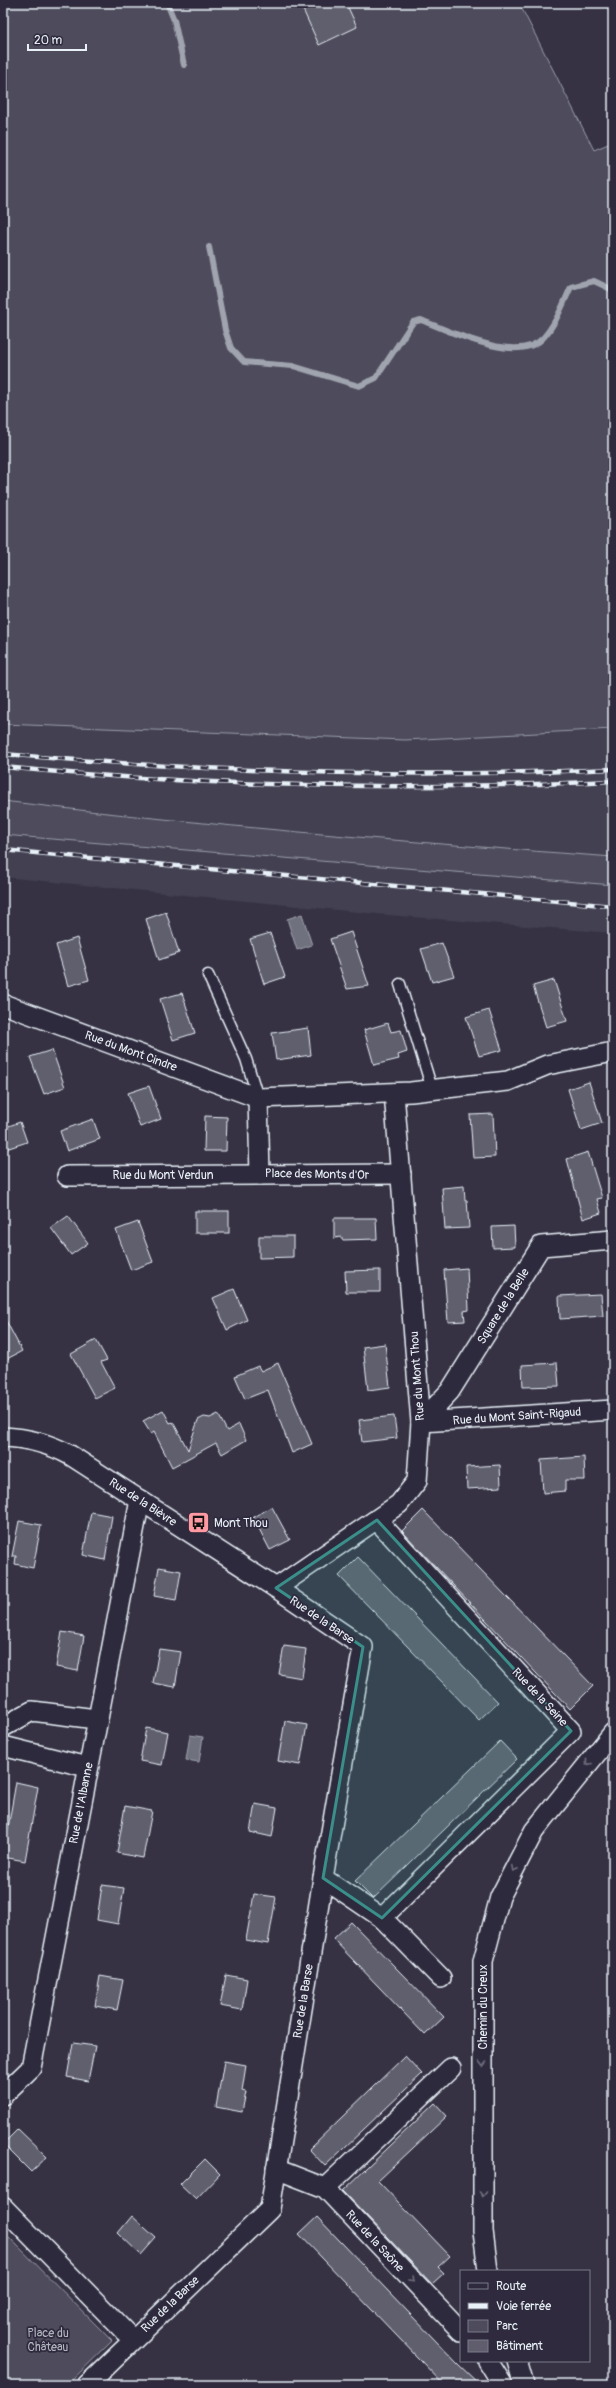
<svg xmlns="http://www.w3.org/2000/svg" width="616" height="2388" font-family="Pangolin,sans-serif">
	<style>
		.built { fill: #433f51 }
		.green { fill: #4d4b5c; stroke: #9a9eaa }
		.water { fill: #70717f; stroke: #a0a4af }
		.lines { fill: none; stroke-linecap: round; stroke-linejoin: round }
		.stream { stroke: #a0a4af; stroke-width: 6 }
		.building { fill: #605e6e; stroke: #e8f1f8 }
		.lane-casing { stroke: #e8f1f8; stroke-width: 13 }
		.street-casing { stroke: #e8f1f8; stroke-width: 22 }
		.lane { stroke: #2f2a3d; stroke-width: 10 }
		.street { stroke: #2f2a3d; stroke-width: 19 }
		.rail-casing { stroke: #e8f1f8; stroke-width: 4.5 }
		.rail { stroke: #2f2a3d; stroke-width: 3; stroke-dasharray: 9; stroke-linecap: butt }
		.oneway { stroke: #70707e }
		.marked { fill: #3a8f8a; fill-opacity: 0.2; stroke: #3a8f8a; stroke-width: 3; stroke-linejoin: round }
		.labels { text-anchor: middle; stroke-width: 3.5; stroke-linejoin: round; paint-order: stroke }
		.street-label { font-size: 12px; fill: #e8f1f8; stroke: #2f2a3d }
		.poi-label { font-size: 12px; fill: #e8f1f8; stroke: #2f2a3d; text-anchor: start }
		.park-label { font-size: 12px; fill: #b2b7c1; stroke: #2f2a3d }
	</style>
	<rect width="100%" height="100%" fill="#363244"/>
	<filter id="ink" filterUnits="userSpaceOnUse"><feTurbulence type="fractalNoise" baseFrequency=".025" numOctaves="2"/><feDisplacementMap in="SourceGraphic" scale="8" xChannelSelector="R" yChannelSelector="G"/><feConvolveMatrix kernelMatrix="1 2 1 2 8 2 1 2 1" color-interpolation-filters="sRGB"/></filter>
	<g filter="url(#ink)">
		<!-- built -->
		<path class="built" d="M3,698L613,720V933L387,915L3,877Z"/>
		<!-- green -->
		<g class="green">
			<path d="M3,3H519L594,150L613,142V729L405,740L3,724Z"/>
			<path d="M3,801C206,826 409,842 613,857V885L3,835Z"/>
			<path d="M3,2231L112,2341L67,2385H3Z"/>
		</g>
		<!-- water -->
		<g class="water">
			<path d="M302,914L312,945L297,950L287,919Z"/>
			<path d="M190,1735L203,1737L199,1762L186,1760Z"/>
		</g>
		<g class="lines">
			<!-- stream -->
			<g class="stream">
				<path d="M167,3L174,20L184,65"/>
				<path d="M209,247L225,330L231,348L244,362L293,366L359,386L376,378L413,322L421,320C449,331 518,365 543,338C556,324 563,304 571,287L594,281L613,290"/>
			</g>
		</g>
		<!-- building -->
		<g class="building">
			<path d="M300,3H346L357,27L319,45Z"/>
			<path d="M166,912L179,953L159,960L146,919Z"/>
			<path d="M351,932L369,986L347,989L330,939Z"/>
			<path d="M270,933L285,977L264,984L250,939Z"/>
			<path d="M77,938L89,980L68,986L56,945Z"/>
			<path d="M442,943L454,976L432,982L421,949Z"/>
			<path d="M554,980L567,1021L546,1027L533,986Z"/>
			<path d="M182,993L195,1033L173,1040L160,999Z"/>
			<path d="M489,1010L502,1050L479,1056L466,1017Z"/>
			<path d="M388,1023L391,1032L401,1030L407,1052L398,1055L399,1059L374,1065L364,1030Z"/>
			<path d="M308,1028L311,1055L276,1060L272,1033Z"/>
			<path d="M52,1050L65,1087L44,1094L30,1057Z"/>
			<path d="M589,1082L602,1123L581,1130L568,1089Z"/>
			<path d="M149,1086L161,1119L140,1127L128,1093Z"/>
			<path d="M493,1114L495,1157L473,1158L470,1115Z"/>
			<path d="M205,1116L227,1117L226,1151H204Z"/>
			<path d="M93,1119L100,1139L67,1151L60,1131Z"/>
			<path d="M20,1122L27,1142L3,1150V1128Z"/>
			<path d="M588,1152L602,1198L597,1199L601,1213L583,1219L567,1159Z"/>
			<path d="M464,1186L465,1200H467L469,1228L445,1229L442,1188Z"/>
			<rect x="195" y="1211" width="34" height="22"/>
			<path d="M68,1216L88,1243L71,1255L51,1228Z"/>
			<path d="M334,1218H376L377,1239L342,1240V1237L334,1238Z"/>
			<path d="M138,1222L153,1262L131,1270L116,1230Z"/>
			<path d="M514,1226L515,1247L493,1248L492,1227Z"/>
			<path d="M259,1236H293V1257L259,1258Z"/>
			<path d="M467,1268L469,1310L464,1311L465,1321L448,1322L444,1270Z"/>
			<path d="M380,1270V1292H346L345,1271Z"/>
			<path d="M234,1289L247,1320L227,1330L213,1298Z"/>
			<path d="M601,1294L603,1316L560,1319L559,1296Z"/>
			<path d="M3,1315L22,1351L3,1361Z"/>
			<path d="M96,1340L107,1360L101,1362L115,1388L95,1398L71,1354Z"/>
			<path d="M385,1344L390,1387L368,1390L363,1347Z"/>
			<path d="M278,1363L312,1444L292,1453L268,1390L245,1399L235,1376L258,1366L261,1371Z"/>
			<path d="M557,1363L559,1386L523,1387L522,1365Z"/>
			<path d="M163,1410L170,1423L173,1422L188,1450L198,1420L204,1417L210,1418L218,1414L227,1431L239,1424L246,1440L222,1454L216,1443L172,1467L154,1432L151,1434L143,1421Z"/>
			<path d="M394,1416L397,1438L362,1442L359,1420Z"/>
			<path d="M584,1457L585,1480H565V1491L543,1493L541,1460Z"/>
			<path d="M500,1465L501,1487L467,1489L466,1467Z"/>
			<path d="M272,1507L290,1540L270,1550L253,1517Z"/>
			<path d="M423,1510L593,1686L570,1709L402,1531Z"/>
			<path d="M91,1512L112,1516L105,1560L83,1555Z"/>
			<path d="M19,1521L41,1525L33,1568L15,1564L16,1556H12Z"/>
			<path d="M358,1557L498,1702L479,1720L339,1576Z"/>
			<path d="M159,1567L181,1571L176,1600L154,1596Z"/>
			<path d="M62,1632L84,1636L78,1671L56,1667Z"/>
			<path d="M284,1646L306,1649L302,1678L279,1674Z"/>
			<path d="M159,1649L181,1652L175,1687L153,1683Z"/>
			<path d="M285,1721L307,1725L300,1765L278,1761Z"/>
			<path d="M146,1728L168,1732L162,1765L140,1761Z"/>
			<path d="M500,1741L517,1759L373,1899L355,1881Z"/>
			<path d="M16,1782L38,1787L25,1861L3,1857Z"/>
			<path d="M255,1804L277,1808L272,1837L250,1832Z"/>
			<path d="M125,1806L152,1811L143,1858L117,1853Z"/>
			<path d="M102,1885L124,1888L118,1924L97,1920Z"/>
			<path d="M254,1894L276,1897L268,1944L246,1940Z"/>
			<path d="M351,1922L444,2017L425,2035L333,1939Z"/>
			<path d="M226,1975L247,1979L242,2010L220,2006Z"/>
			<path d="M100,1976L123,1980L117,2010L95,2006Z"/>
			<path d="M73,2043L95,2046L88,2081L67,2077Z"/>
			<path d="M405,2056L422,2074L325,2166L309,2149Z"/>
			<path d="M224,2061L246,2065L242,2091L246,2092L242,2112L216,2107Z"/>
			<path d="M435,2103L447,2116L378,2181L450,2256L438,2267L444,2273L432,2284L343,2191Z"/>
			<path d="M18,2129L47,2157L31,2172L3,2144Z"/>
			<path d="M205,2159L220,2174L196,2199L180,2184Z"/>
			<path d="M132,2216L156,2238L141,2255L118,2233Z"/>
			<path d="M317,2217L458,2364L480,2385H444L299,2234Z"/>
		</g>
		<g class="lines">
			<defs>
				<g id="lane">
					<path d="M208,975L246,1059L258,1098"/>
					<path d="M400,984L432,1089"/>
				</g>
				<g id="street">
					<path d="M3,1004L258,1098L411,1092L508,1081L547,1065L613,1052"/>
					<path d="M258,1098L260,1175L401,1174"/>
					<path d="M67,1176L260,1175"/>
					<path d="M421,1422L450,1391L541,1246L613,1240"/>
					<path d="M421,1422L613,1410"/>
					<path d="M3,1437C28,1438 48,1443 70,1455L276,1588L363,1647L323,1878L270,2209L87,2385"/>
					<path d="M377,1520L571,1731L382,1918"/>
					<path d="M276,1588L399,1504L417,1481L421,1422L394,1093"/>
					<path d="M3,1727L32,1711L96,1719"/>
					<path d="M3,1746L87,1767"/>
					<path d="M323,1878L382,1918L441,1978"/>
					<path d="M3,2095L31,2068L140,1500"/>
					<path d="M276,2169L325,2188L461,2331"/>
					<path d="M325,2188L451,2068"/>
					<path d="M3,2207L133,2340"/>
					<path d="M488,2271L483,2231V1961L500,1897L534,1831L613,1733"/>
					<path d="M488,2361L503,2385"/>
					<path d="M517,2361L524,2385"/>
				</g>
			</defs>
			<!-- lane casing -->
			<use href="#lane" class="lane-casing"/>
			<!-- street casing -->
			<use href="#street" class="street-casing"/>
			<!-- lane -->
			<use href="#lane" class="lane"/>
			<!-- street -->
			<use href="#street" class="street"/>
			<defs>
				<g id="rail">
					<path d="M3,754C206,772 409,779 613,769"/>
					<path d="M3,767C206,787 410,791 613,781"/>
					<path d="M3,850L613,906"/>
				</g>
			</defs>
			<!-- rail casing -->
			<use href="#rail" class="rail-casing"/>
			<!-- rail -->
			<use href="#rail" class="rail"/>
		</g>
		<!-- one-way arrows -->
		<defs><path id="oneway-chevron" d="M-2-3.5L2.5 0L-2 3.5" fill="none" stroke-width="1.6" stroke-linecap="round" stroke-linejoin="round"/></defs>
		<g class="oneway">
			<use href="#oneway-chevron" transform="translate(588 1763) rotate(128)"/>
			<use href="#oneway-chevron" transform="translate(514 1869) rotate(117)"/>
			<use href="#oneway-chevron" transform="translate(483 2064) rotate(90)"/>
			<use href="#oneway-chevron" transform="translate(483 2194) rotate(90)"/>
			<use href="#oneway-chevron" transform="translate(412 2280) rotate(47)"/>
		</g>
	</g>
	<!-- marked area -->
	<path class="marked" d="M377,1520L571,1731L382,1918L323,1878L363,1647L276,1588Z"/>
	<!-- icons -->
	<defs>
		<symbol id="bus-square" viewBox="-11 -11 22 22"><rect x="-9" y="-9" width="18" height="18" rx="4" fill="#ff9aa2" stroke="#2f2a3d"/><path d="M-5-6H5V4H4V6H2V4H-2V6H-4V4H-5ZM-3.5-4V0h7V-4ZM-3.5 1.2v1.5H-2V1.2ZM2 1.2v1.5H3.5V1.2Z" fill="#111"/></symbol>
	</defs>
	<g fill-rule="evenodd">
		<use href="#bus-square" x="186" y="1510" width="25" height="25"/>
	</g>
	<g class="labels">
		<!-- street labels -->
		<g class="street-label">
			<text transform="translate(131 1051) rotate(20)" y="4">Rue du Mont Cindre</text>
			<text transform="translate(317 1174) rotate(1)" y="4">Place des Monts d'Or</text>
			<text x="163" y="1179">Rue du Mont Verdun</text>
			<text transform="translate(503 1306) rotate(-58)" y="4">Square de la Belle</text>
			<text transform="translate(417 1376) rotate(-94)" y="4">Rue du Mont Thou</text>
			<text transform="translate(517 1416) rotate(-4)" y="4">Rue du Mont Saint-Rigaud</text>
			<text transform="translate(143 1502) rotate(33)" y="4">Rue de la Bièvre</text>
			<text transform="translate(322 1620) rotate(34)" y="4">Rue de la Barse</text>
			<text transform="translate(540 1697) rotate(47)" y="4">Rue de la Seine</text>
			<text transform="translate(81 1803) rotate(-79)" y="4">Rue de l'Albanne</text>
			<text transform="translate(303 2001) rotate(-81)" y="4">Rue de la Barse</text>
			<text transform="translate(483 2007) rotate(-90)" y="4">Chemin du Creux</text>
			<text transform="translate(375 2241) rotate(47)" y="4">Rue de la Saône</text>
			<text transform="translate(170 2304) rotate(-44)" y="4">Rue de la Barse</text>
		</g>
		<!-- poi labels -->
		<g class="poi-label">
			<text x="214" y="1527">Mont Thou</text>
		</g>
		<!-- park labels -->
		<g class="park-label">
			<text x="48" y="2337">Place du<tspan x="48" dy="14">Château</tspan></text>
		</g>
	</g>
	<!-- margin -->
	<rect width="616" height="2388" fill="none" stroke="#2f2a3d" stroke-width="16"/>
	<rect x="8" y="8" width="600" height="2372" fill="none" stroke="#e8f1f8" stroke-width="1.5" filter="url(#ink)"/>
	<!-- legend -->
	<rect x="460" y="2270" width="130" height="92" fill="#2f2a3d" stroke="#797a88"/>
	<rect x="468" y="2283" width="20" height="6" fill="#2f2a3d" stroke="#797a88"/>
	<text x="496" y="2290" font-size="12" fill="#e8f1f8">Route</text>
	<rect x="468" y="2303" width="20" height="6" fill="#e8f1f8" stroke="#797a88"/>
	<text x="496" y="2310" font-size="12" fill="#e8f1f8">Voie ferrée</text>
	<rect x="468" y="2320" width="20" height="12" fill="#4d4b5c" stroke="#797a88"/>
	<text x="496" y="2330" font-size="12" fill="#e8f1f8">Parc</text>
	<rect x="468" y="2340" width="20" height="12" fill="#605e6e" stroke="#797a88"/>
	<text x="496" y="2350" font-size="12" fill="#e8f1f8">Bâtiment</text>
	<!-- scale -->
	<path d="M28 44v6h58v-6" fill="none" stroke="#e8f1f8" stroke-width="2"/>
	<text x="34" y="44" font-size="12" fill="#e8f1f8" stroke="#2f2a3d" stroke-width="3" paint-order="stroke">20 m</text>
</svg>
